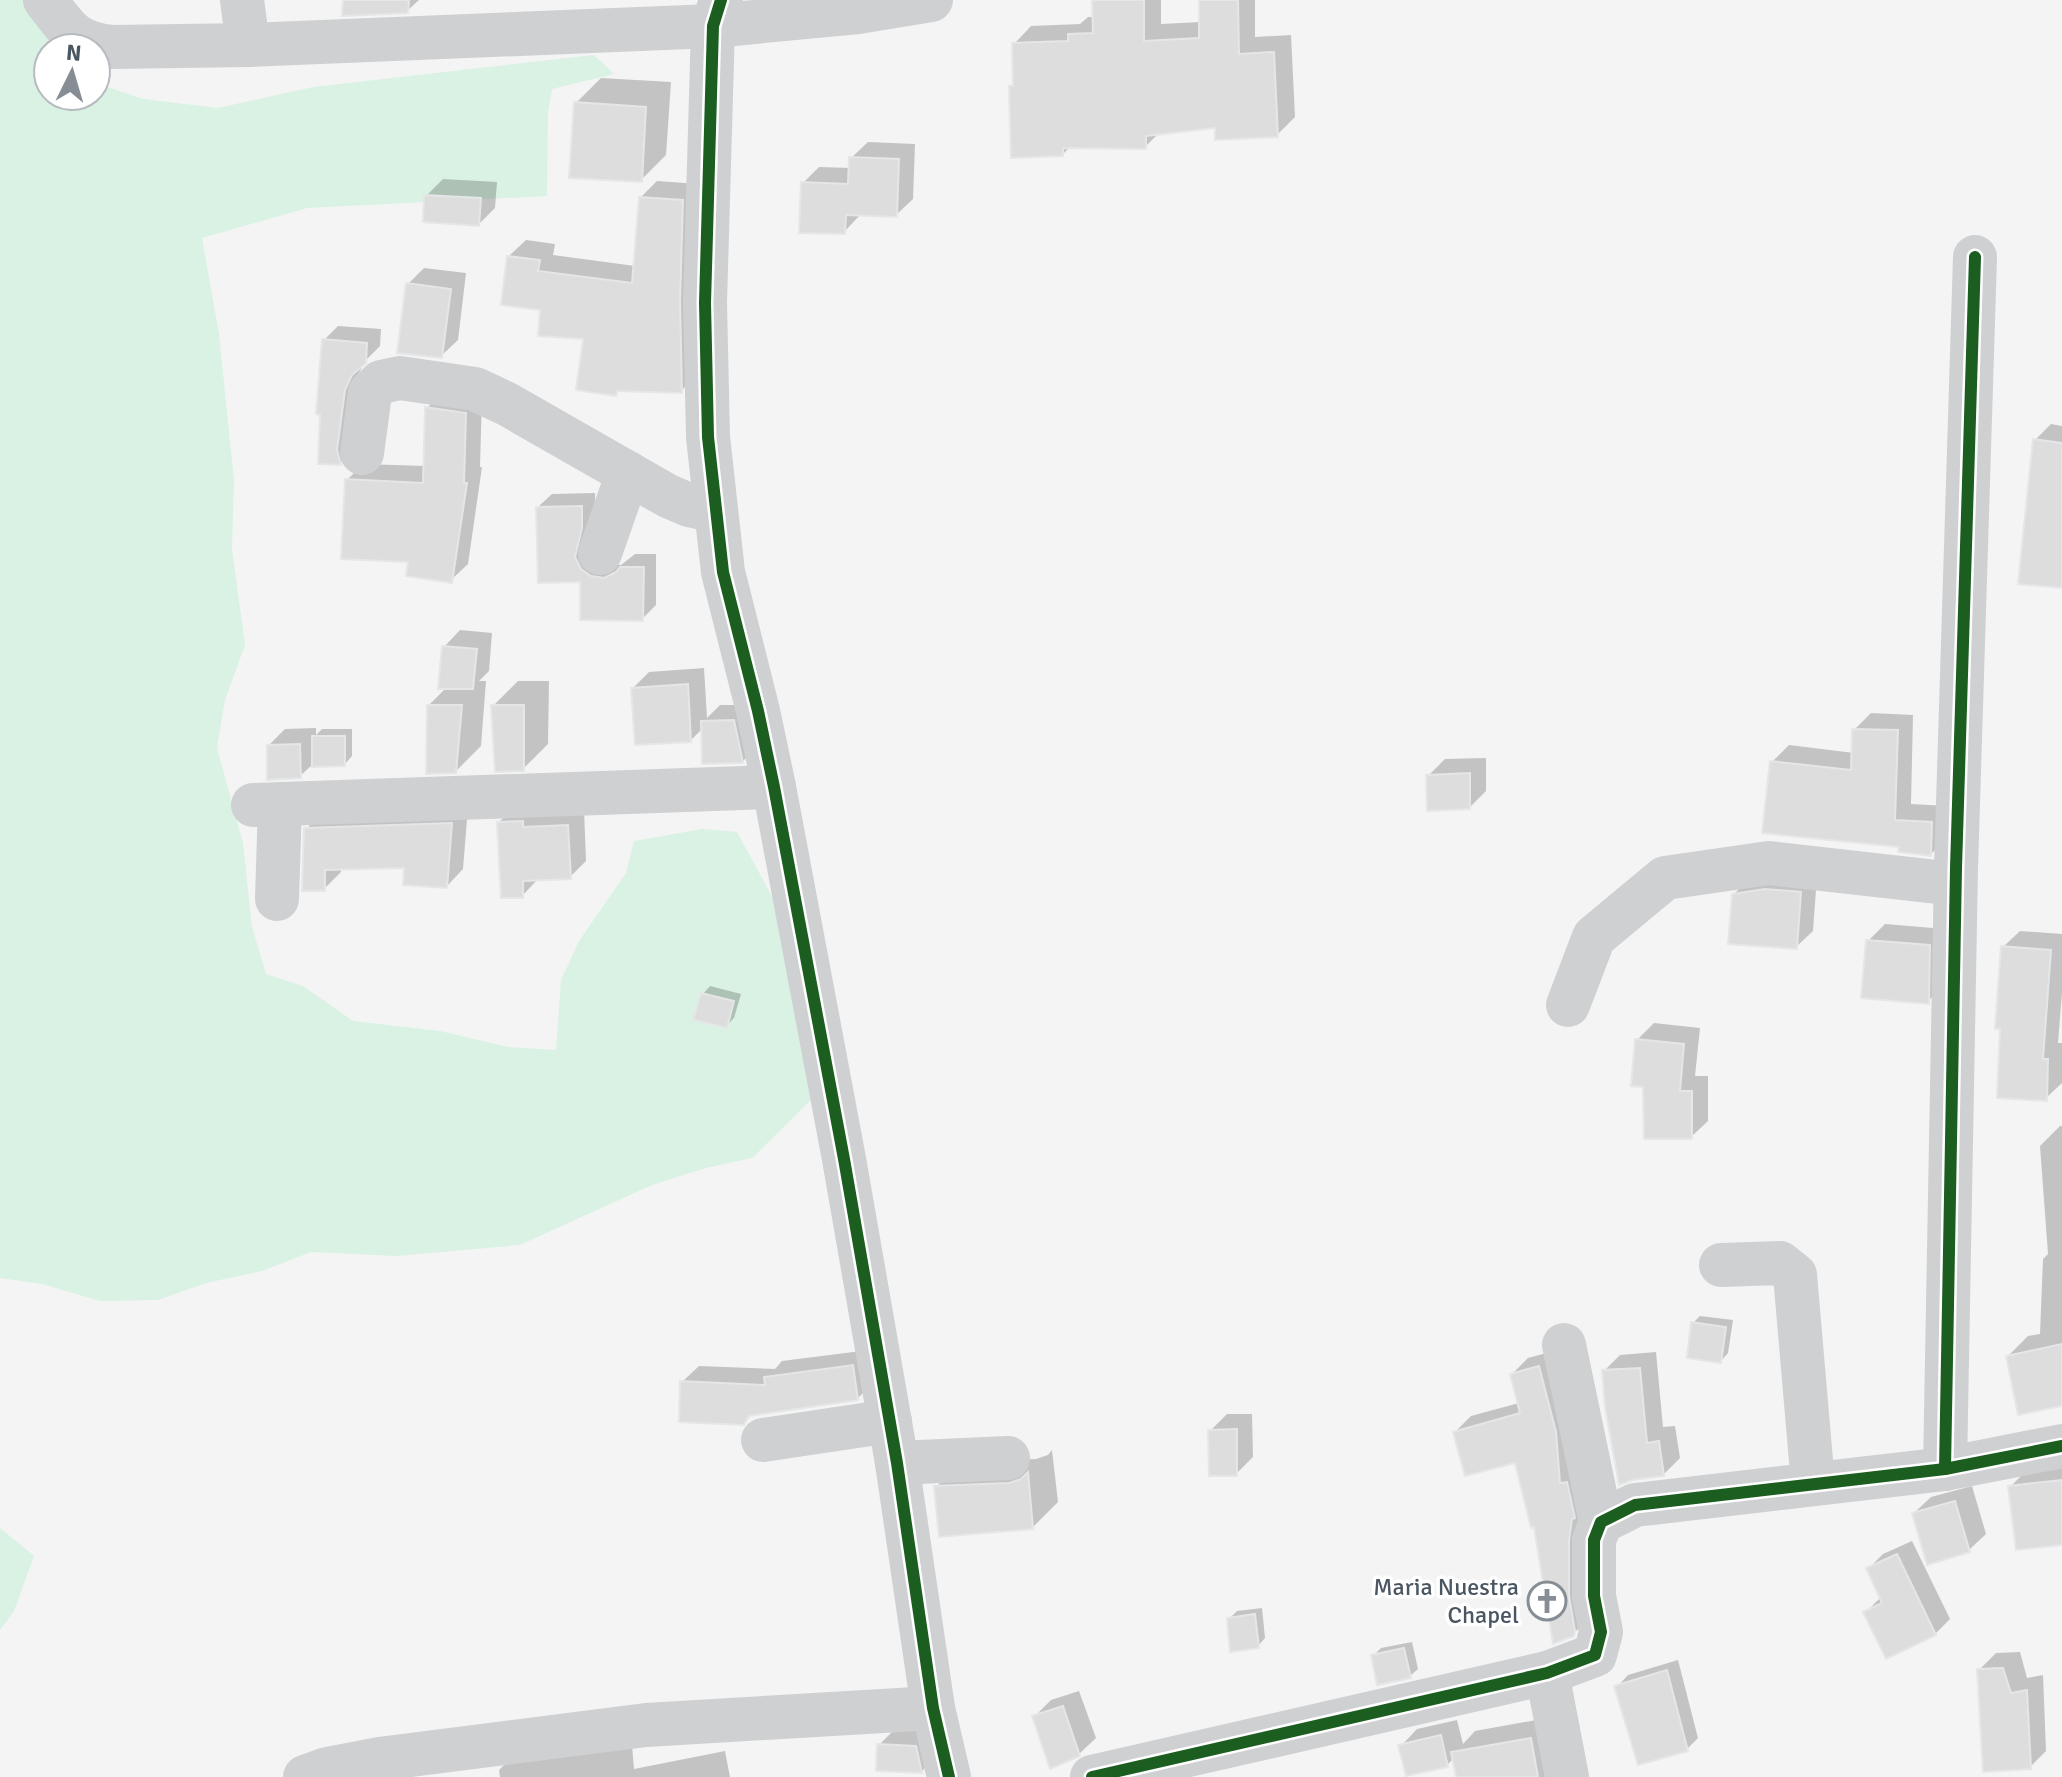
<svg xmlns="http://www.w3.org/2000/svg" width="2062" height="1777" font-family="Signika,sans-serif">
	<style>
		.green { fill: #d9f2e3 }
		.shadow { fill: #0003 }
		.building { fill: #ddddde; stroke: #e5e6e7; stroke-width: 2 }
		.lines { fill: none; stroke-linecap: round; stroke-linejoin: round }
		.minor { stroke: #ced0d2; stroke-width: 44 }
		.cycleway-casing { stroke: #fff; stroke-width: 17 }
		.cycleway { stroke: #1b5e20; stroke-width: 12 }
		.labels { text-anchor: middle; stroke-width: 7; stroke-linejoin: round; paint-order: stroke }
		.poi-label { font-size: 24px; fill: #4a5661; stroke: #fff; text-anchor: end }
	</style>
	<rect width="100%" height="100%" fill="#f4f4f4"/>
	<!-- green -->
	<g class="green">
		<path d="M0,0H23L56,48H48V96H96V83L143,99L218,108L313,87L594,55L614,74L552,89L548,112L547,196L307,208L202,238L219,334L234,481L232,549L245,645L225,700L217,748L243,843L252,927L266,974L303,986L353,1021L440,1031L508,1047L556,1050L561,980L579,941L626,873L634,841L702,829L737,832L789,928L815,1096L752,1158L706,1168L652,1185L520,1245L396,1256L311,1252L262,1271L206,1283L158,1300L100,1301L42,1284L0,1278Z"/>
		<path d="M0,1528L34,1556L14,1611L0,1630Z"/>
	</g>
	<!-- shadow -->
	<g class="shadow">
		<path d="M345,0H419L407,11Z"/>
		<path d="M1094,0H1161V24L1201,22V0H1255V37L1291,35L1295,117L1277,135L1217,126L1160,132L1145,147L1071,146L1063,154L1011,87L1015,83L1014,44L1031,26L1080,24L1088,17H1094Z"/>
		<path d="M601,78L671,82L666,155L641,180L576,103Z"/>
		<path d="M868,142L915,144L913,199L896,215L861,214L844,232L803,183L819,167L851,168V158Z"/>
		<path d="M443,179L497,182L495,208L479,224L426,196Z"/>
		<path d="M657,181L699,184L698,374L681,391L620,389L616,393L585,337L542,308L509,256L526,240L555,244L553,255L635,266L640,198Z"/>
		<path d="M424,268L466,273L458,340L441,356L408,284Z"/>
		<path d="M338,326L381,329L380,346L366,360L359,373L354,449L340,463L320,462L324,340Z"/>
		<path d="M444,391L482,397L480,467H482L468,564L451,580L410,560L347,480L363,464L425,466L427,408Z"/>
		<path d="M2051,424L2062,426V586L2035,440Z"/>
		<path d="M595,493V513L605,563L621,565L635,554H656V605L642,619L582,580L538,507L552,494Z"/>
		<path d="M460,630L492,633L489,671L479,681H486L481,746L456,771L429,705L447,687L444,647Z"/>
		<path d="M704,668L707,718L720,705H751L759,745L743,761L704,727L691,740L633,688L649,672Z"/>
		<path d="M518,681H549L548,744L523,769L493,706Z"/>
		<path d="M1871,713L1913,715L1911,804L1948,806L1947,838L1931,854L1901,846L1772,762L1789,745L1854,753V730Z"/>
		<path d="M316,728V735L322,729H352V756L345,764L312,765L300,776L269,745L285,729Z"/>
		<path d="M1486,758V791L1470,807L1428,776L1445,759Z"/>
		<path d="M516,806L584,809L586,861L570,877L539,878L522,896L499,822Z"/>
		<path d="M468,807L463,869L447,886L406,866L341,868V872L324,889L306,829L323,812Z"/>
		<path d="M1817,876L1813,931L1796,947L1734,894L1750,878Z"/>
		<path d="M1885,924L1945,929L1944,985L1928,1001L1868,941Z"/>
		<path d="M2020,931L2062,934V993L2058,1043H2062V1083L2046,1098L2003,947Z"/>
		<path d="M710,986L741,994L734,1018L726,1026L703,994Z"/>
		<path d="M1654,1023L1700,1028L1695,1076H1708V1121L1691,1137L1645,1085L1637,1040Z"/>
		<path d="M2060,1126H2062V1404L2008,1356L2028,1336L2040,1334L2043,1259L2048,1254L2040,1146Z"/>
		<path d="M1700,1316L1733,1320L1728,1353L1721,1361L1693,1323Z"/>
		<path d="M869,1350L874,1382L857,1399L753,1413L743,1423L682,1382L699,1366L775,1369L782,1361Z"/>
		<path d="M1554,1351L1571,1415L1589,1618L1573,1634L1516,1461L1455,1432L1471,1416L1519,1403L1512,1374L1528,1358Z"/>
		<path d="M1656,1352L1663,1427L1675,1426L1680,1458L1663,1475L1604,1371L1620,1355Z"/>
		<path d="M1227,1414H1252L1253,1457L1236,1474L1210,1431Z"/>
		<path d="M1052,1450L1058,1502L1033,1527L936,1487L961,1462L1036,1459L1048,1455Z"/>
		<path d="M2062,1467V1543L2010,1487L2026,1471Z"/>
		<path d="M1972,1486L1986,1534L1969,1550L1914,1513L1931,1497Z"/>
		<path d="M1912,1541L1950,1619L1935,1634L1886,1656L1866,1612L1881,1597L1868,1569L1883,1554Z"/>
		<path d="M1262,1608L1265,1638L1258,1646L1229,1619L1237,1611Z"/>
		<path d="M1412,1642L1418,1669L1410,1676L1373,1656L1381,1648Z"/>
		<path d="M2020,1652L2027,1678L2043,1675L2046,1751L2030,1767L1979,1670L1996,1653Z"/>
		<path d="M1678,1660L1698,1738L1687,1749L1617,1687L1628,1675Z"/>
		<path d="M1079,1691L1096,1738L1079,1754L1034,1717L1051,1700Z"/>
		<path d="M1553,1717L1564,1777H1458L1454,1758L1447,1765L1401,1746L1417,1729L1457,1720L1463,1744L1475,1731Z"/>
		<path d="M896,1728L932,1730L938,1755L922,1771L878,1769L879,1745Z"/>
		<path d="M632,1745L634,1769L725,1751L730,1777H500L499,1770L514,1755Z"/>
	</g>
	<!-- building -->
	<g class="building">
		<path d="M343,0H409L408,13L342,16Z"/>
		<path d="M1092,0H1144V41L1199,38V0H1238L1239,54L1274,52L1278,137L1215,140V128L1146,136V149L1063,148V156L1011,158L1009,86H1013L1012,43L1068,41V34L1093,33Z"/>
		<path d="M574,102L646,107L642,182L569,178Z"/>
		<path d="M849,157L899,159L897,217L846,215L845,234L799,233L801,182L848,184Z"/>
		<path d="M424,195L481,198L479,226L423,222Z"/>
		<path d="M639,197L683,200L680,302L682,393L617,391L616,396L576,390L583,339L538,336L540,310L501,305L507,256L540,260L538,271L632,283Z"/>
		<path d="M406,283L451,289L442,358L397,353Z"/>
		<path d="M322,339L367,343L366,363L352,375L345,390L337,450L341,465L318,464L320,415L316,414Z"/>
		<path d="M425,407L466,413L464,483H467L452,583L406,576L408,562L341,559L345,479L423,483Z"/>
		<path d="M2033,439L2062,443V588L2018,584Z"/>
		<path d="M582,506V528L575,557L581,569L591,576L604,578L616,572L620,567H644L643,621L580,620V582L538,583L536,507Z"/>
		<path d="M442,646L477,649L473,689H438Z"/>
		<path d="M688,684L691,742L635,745L631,688Z"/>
		<path d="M427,705H462L456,773L426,774Z"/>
		<path d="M491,705H524V771L495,772Z"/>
		<path d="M734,720L743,763L702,764L701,721Z"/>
		<path d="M1852,729L1898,730L1895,820L1932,822L1931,856L1898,852L1899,847L1762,833L1770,761L1851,770Z"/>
		<path d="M312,736H345V766L312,767Z"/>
		<path d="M300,744L301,778L267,780V745Z"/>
		<path d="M1470,773V809L1427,811L1426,775Z"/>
		<path d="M523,821V827L568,825L571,879L523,881V898H501L497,822Z"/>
		<path d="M452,823L447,888L403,885L404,868L325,870V891H302L304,828Z"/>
		<path d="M1765,889L1801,892L1797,949L1728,944L1732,894Z"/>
		<path d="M1866,940L1930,945L1929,1004L1861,998Z"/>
		<path d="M2001,946L2051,950L2043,1059H2048L2047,1101L1997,1098L2000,1029H1995Z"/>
		<path d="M701,993L734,1001L727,1028L693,1020Z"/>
		<path d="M1635,1039L1684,1044L1680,1091H1692V1139H1644L1643,1087L1631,1086Z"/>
		<path d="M1691,1322L1726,1327L1721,1363L1687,1358Z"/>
		<path d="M2062,1344V1406L2018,1415L2006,1356Z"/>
		<path d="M853,1365L858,1400L749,1416L744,1425L679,1422L680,1381L765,1385L764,1377Z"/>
		<path d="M1539,1366L1556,1432L1560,1483L1567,1482L1575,1518L1572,1519L1569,1540V1596L1575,1631L1574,1636L1553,1644L1534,1527L1531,1528L1515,1463L1465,1476L1453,1432L1520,1413L1510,1374Z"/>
		<path d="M1640,1368L1647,1443L1659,1441L1664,1476L1632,1480L1619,1485L1605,1407L1602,1370Z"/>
		<path d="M1237,1429V1476H1209L1208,1430Z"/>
		<path d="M1028,1472L1033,1529L939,1537L934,1486L1009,1483L1021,1479Z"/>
		<path d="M2062,1480V1545L2016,1550L2008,1486Z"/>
		<path d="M1955,1501L1970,1552L1927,1565L1912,1513Z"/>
		<path d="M1897,1554L1936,1635L1886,1659L1863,1612L1882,1603L1866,1568Z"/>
		<path d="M1255,1614L1259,1648L1230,1652L1227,1618Z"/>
		<path d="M1404,1648L1411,1678L1377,1685L1371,1655Z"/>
		<path d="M2003,1668L2011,1693L2027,1690L2031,1769L1983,1772L1977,1669Z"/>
		<path d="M1667,1670L1688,1751L1638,1765L1614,1686Z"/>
		<path d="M1063,1706L1080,1756L1050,1769L1032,1716Z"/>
		<path d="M1441,1735L1448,1767L1406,1776L1398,1745Z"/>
		<path d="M1531,1738L1538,1777H1456L1451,1752Z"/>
		<path d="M877,1744L916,1746L922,1773L876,1771Z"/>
	</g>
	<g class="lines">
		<!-- minor -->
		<g class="minor">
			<path d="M45,0C68,29 73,43 112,47L248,45"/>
			<path d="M242,0L248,45L713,26L858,12L931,0"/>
			<path d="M721,0L713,26L705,303L708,437L723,572L758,711L774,787L844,1159L897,1463L933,1708L949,1777"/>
			<path d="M362,453L370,393L381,382L400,378L475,389L507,404L668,496L689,505L716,511"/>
			<path d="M600,553L628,473"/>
			<path d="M253,805L774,787"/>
			<path d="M277,899L280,804"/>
			<path d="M1568,1005L1594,937L1665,878L1769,863L1955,884"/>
			<path d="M1721,1265L1780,1263L1795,1275L1813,1484"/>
			<path d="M1564,1345L1601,1522"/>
			<path d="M763,1440L890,1421"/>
			<path d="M897,1463L1008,1458"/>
			<path d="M1945,1469L1956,868L1975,257"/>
			<path d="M1547,1673L1567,1777"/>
			<path d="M305,1777L327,1769L379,1759L646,1725L933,1708"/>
			<path d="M1092,1777L1547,1673L1595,1655L1601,1632L1594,1596V1540L1601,1522L1635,1505L1945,1469L2062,1446"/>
		</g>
		<defs>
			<g id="cycleway">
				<path d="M721,0L713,26L705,303L708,437L723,572L758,711L774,787L844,1159L897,1463L933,1708L949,1777"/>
				<path d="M1945,1469L1956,868L1975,257"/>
				<path d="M1092,1777L1547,1673L1595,1655L1601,1632L1594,1596V1540L1601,1522L1635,1505L1945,1469L2062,1446"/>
			</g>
		</defs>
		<!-- cycleway casing -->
		<use href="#cycleway" class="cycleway-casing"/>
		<!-- cycleway -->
		<use href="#cycleway" class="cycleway"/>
	</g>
	<!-- icons -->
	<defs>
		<symbol id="church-ring" viewBox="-11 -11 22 22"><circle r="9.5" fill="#fff" stroke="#868d94" stroke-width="1.5"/><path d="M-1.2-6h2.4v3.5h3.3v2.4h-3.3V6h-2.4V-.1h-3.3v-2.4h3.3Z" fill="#868d94"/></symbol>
	</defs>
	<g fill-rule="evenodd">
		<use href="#church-ring" x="1525" y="1579" width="44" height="44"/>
	</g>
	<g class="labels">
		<!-- poi labels -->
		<g class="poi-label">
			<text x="1519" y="1595">Maria Nuestra<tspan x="1519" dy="28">Chapel</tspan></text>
		</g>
	</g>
	<!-- north arrow -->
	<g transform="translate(72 72) rotate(5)"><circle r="38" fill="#ffffff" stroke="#b7bbc0" stroke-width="2"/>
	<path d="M0-6L14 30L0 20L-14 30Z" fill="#868d94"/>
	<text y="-12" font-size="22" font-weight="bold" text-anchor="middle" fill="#4a5661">N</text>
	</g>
</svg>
